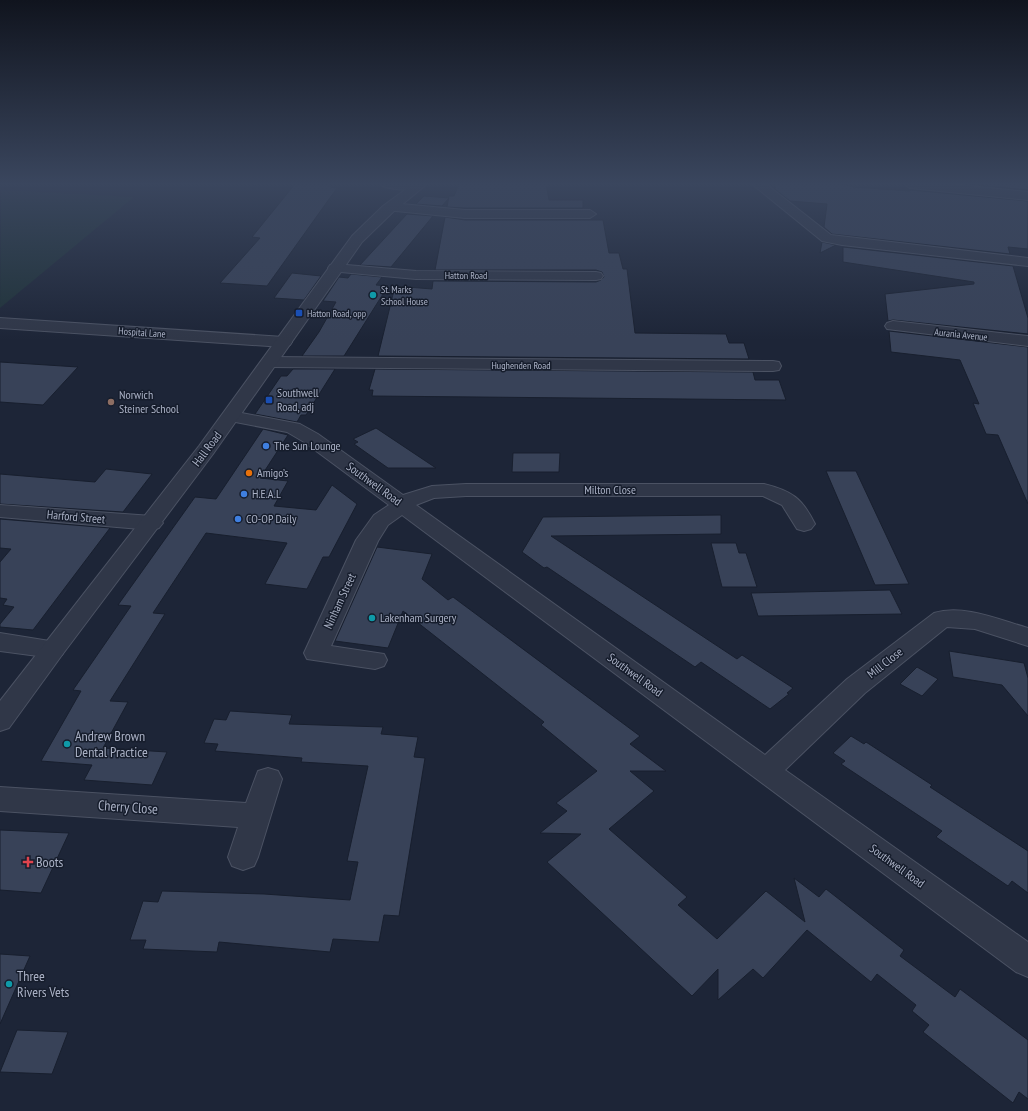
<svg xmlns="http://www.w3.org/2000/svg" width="1028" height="1111" font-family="'PT Sans Narrow',sans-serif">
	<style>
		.green { fill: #1f3238 }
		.building { fill: #384258; stroke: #181f2e }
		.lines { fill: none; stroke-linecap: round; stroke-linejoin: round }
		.minor-casing { stroke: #4b5263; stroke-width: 2 }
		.tertiary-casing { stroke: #4b5263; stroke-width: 2 }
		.minor { fill: #303748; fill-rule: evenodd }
		.tertiary { fill: #303748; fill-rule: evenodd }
		.culture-dot { fill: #0f9aa8; stroke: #161d2c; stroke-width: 1.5 }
		.transit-dot { fill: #1a4fb4; stroke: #161d2c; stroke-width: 1.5 }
		.education-dot { fill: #8d6e63; stroke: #161d2c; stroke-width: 1.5 }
		.shop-dot { fill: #3f7fe0; stroke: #161d2c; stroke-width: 1.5 }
		.food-dot { fill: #e8710a; stroke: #161d2c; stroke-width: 1.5 }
		.health-dot { fill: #e0444e; stroke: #161d2c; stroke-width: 1.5 }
		.labels { text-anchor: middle; stroke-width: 3; stroke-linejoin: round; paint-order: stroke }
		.far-street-label { font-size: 10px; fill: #aab1c5; stroke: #161d2c }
		.far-poi-label { font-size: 10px; fill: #aab1c5; stroke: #161d2c; text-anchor: start }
		.poi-label { font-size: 12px; fill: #aab1c5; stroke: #161d2c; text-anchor: start }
		.street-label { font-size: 12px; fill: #aab1c5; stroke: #161d2c }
		.near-poi-label { font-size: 14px; fill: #aab1c5; stroke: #161d2c; text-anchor: start }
		.near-street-label { font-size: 14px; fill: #aab1c5; stroke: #161d2c }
	</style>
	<rect width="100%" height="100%" fill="#1d2537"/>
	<!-- green -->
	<path class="green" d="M1,190L134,197L0,308Z"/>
	<!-- building -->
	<g class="building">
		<path d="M295,184H333L330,187L337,188L267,286L220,283L260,238L252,237Z"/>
		<path d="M459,184H546L549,200H583V208H465L447,207L449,196H454Z"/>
		<path d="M775,184H837L853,186V187L910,191V190L1028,201V249L1008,247L1010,254L832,234L824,227L827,204L790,201L775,189Z"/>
		<path d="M969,184H1028V190Z"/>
		<path d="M424,196L449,198L442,206L416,204Z"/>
		<path d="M407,214L433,216L391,267L360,265Z"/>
		<path d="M445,217L465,220H603L609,253H619L623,269H627L635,333L726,334L729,343H744L749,359L378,356L395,286L432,289L433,281L596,282L601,280L604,277L602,272L596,270H435Z"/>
		<path d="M822,242L836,245L820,253Z"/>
		<path d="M843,247L1013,266L1028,318V334L893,320L888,321L885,294L974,284V282L843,262Z"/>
		<path d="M292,273L321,276L304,300L274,298Z"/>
		<path d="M351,274L382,277L376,285L388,286L344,356H302L319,332L336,302L323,301L339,277L348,278Z"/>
		<path d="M889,331L1028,347V504L998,435L986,434L973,403L979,404L960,360L891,352Z"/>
		<path d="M0,362L78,367L43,405L0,402Z"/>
		<path d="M293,369H335L306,415H301L297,422L255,414L281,376H287Z"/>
		<path d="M375,369L753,372L755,380H779L786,400L372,396L373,390H369Z"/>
		<path d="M376,428L436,468H388L354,444L358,442L353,439Z"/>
		<path d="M263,429L288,435L260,478L288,481L274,506L316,510L332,485L357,504L329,557H323L307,589L265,584L287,543L206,533L153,613L165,614L110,701L128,702L103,748L167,752L152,785L84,780L92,765L41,761L81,691L73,690L131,606L118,605L195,497L216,499Z"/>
		<path d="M513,453H560L559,472H512Z"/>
		<path d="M106,469L152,474L123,512L0,504V474L95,482Z"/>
		<path d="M826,471H856L909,584L875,585Z"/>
		<path d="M721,515V534L551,536L737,659L742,655L793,688L787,693L789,694L770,709L701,662L695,667L547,567L544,568L522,552L543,517Z"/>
		<path d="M0,519L110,528L33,630L0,627V624L14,607L3,605L7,599L0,598V562L11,549L0,548Z"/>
		<path d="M711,543H736L739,553H746L757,587H722Z"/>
		<path d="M377,547L432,554L422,579L448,600L453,597L640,736L630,744L666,771H630L654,791L609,829L687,897L678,905L717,939L766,891L805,922L794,878L819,897L826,889L904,950L900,956L955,997L960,989L1028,1040V1099L1019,1092L1013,1103L923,1032L929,1025L912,1011L916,1005L877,974L871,982L807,930L763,978L753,969L718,1000V969L692,996L547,862L581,834L540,833L567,811L556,803L597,771L541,725L544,722L403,611L388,648L335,641Z"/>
		<path d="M890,590L902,614L758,616L751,593Z"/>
		<path d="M949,651L1024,663L1028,678V716L1002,685L953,677Z"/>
		<path d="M917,667L938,679L922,696L900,684Z"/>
		<path d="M230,711L292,715L289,724L383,727L381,734L418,737L414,757L425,758L399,916L384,915L379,942L333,939L330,952L219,942L217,952L143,949L146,940H130L143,901L158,902L162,891L264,894L350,900L358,862L347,861L368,766L301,762L302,758L215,751L218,744L204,743L214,719L226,720Z"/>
		<path d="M851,736L864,744L866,742L932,785L930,787L1028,851V893L1012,881L1008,886L936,837L942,831L841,764L845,761L833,753Z"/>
		<path d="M0,830L69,833L41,893L0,890Z"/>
		<path d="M0,954L30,956L0,1024Z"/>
		<path d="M17,1030L68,1032L52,1074L0,1072Z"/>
	</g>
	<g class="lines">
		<defs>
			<g id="minor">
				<path d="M380,184H423L424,186C420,192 385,190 380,184Z"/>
				<path d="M752,184H766L831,235L1028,258V266L842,245L822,241Z"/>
				<path d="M904,184H950L1028,192V200L910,188Z"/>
				<path d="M391,203L465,210H590L596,214L590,218H465L386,210L385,207Z"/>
				<path d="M335,264L416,271L596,272L601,273L603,276L601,279L596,280L416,279L330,271L328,268L330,265Z"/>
				<path d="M0,318L284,337L290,339L292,342L290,345L284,347L0,328Z"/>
				<path d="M893,321L1028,336V346L887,329L885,326L887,323Z"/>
				<path d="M270,357L773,361L779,362L781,366L779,370L773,371L270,367L264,366L262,362L264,358Z"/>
				<path d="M231,411L300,424L318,434L403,495L432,486L466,484H764C792,491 802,498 815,524L811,529L804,531L797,529L782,505L763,496H466L434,498L416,505L765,755L847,679L934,613C964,604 999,620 1028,628V646L975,629L947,627L865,693L785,770L1028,942V977L1016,972L402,515L388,525L378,541L331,646L384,654L387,660L384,666L375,669L307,659L304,653L356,540L374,515L389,505L304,442L287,432L225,420L222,416L225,412Z"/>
				<path d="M0,505L152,516L159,518L163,523L159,528L152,530L0,517Z"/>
				<path d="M0,633L62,643L65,649L62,655L53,658L0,651Z"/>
				<path d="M268,768L278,771L282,779L258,857L254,866L243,870L232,866L228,857L238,827L0,811V787L246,803L258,771Z"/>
			</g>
			<path id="tertiary" d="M413,184H427L393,212L362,242L213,454L62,655L9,728L0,731V701L199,446L352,236L383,206Z"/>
		</defs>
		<!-- minor casing -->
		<use href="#minor" class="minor-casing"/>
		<!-- tertiary casing -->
		<use href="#tertiary" class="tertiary-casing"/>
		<!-- minor -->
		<use href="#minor" class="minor"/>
		<!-- tertiary -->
		<use href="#tertiary" class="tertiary"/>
	</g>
	<!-- sky -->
	<linearGradient id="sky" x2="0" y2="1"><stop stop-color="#10141e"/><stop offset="0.54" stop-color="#3a465e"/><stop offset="1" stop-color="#3a465e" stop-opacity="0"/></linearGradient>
	<rect width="1028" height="340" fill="url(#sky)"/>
	<!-- markers -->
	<g class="culture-dot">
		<circle cx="373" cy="295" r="4"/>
		<circle cx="372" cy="618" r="4"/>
		<circle cx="67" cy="744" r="4"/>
		<circle cx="9" cy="984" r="4"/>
	</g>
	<g class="transit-dot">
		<rect x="295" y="309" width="8" height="8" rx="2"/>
		<rect x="265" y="396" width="8" height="8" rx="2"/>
	</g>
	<circle class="education-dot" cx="111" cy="402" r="4"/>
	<g class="shop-dot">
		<circle cx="266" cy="446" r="4"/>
		<circle cx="244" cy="494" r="4"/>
		<circle cx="238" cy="519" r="4"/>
	</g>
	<circle class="food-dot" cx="249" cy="473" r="4"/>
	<path class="health-dot" d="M26 856h4v4h4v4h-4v4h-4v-4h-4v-4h4z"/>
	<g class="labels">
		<!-- far-street labels -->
		<g class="far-street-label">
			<text x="466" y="279">Hatton Road</text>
			<text transform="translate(142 332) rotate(4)" y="4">Hospital Lane</text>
			<text transform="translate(961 334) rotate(6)" y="4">Aurania Avenue</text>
			<text x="521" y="369">Hughenden Road</text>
		</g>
		<!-- far-poi labels -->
		<g class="far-poi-label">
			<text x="381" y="293">St. Marks<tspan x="381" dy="12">School House</tspan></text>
			<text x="307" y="317">Hatton Road, opp</text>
		</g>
		<!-- poi labels -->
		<g class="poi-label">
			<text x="277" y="397">Southwell<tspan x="277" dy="14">Road, adj</tspan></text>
			<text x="119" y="399">Norwich<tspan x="119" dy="14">Steiner School</tspan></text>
			<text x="274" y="450">The Sun Lounge</text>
			<text x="257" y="477">Amigo’s</text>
			<text x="252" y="498">H.E.A.L</text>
			<text x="246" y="523">CO-OP Daily</text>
			<text x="380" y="622">Lakenham Surgery</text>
		</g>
		<!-- street labels -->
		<g class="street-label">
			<text transform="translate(207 449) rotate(-53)" y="4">Hall Road</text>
			<text transform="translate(374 484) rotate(36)" y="4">Southwell Road</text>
			<text x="610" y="494">Milton Close</text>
			<text transform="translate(76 517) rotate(5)" y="4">Harford Street</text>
			<text transform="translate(340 601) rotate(-65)" y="4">Ninham Street</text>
			<text transform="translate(885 663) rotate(-38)" y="4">Mill Close</text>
			<text transform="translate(635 675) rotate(36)" y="4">Southwell Road</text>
			<text transform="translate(897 866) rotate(36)" y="4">Southwell Road</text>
		</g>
		<!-- near-poi labels -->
		<g class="near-poi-label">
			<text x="75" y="741">Andrew Brown<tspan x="75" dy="16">Dental Practice</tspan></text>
			<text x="36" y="867">Boots</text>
			<text x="17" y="981">Three<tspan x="17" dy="16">Rivers Vets</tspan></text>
		</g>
		<!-- near-street labels -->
		<g class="near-street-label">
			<text transform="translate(128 807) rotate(4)" y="5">Cherry Close</text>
		</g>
	</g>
</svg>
